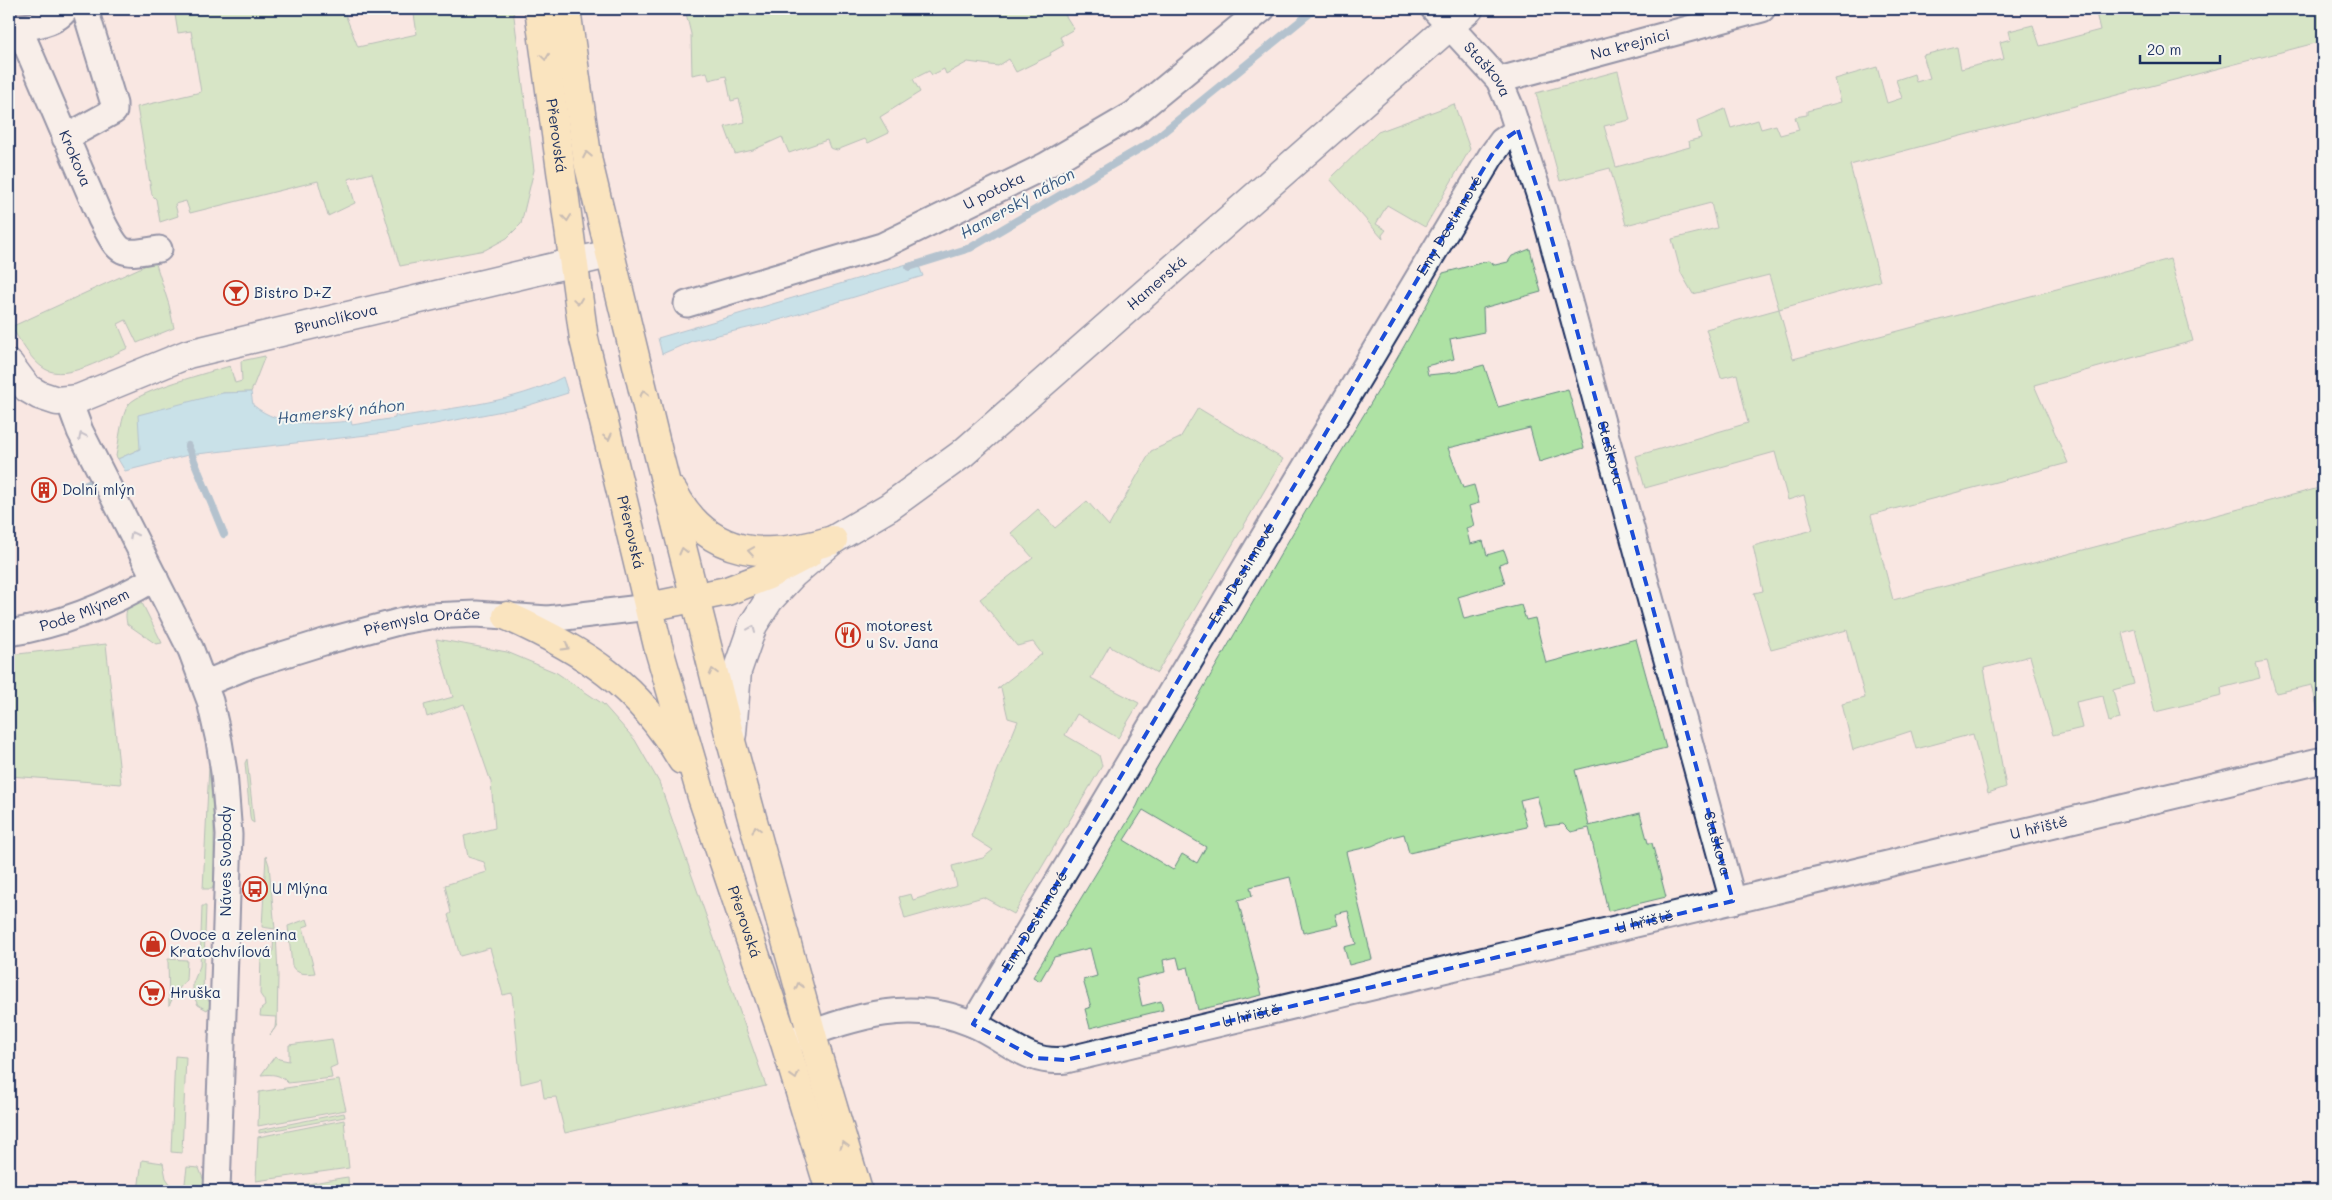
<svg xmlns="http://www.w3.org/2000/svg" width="2332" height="1200" font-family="Mali,sans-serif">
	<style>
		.green { fill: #aee2a4; stroke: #648881; fill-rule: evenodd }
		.water { fill: #8fdaf0; stroke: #6196b6 }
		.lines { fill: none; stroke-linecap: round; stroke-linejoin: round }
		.stream { stroke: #6196b6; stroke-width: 8 }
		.minor-casing { stroke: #1b2f5e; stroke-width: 29 }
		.tertiary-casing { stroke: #1b2f5e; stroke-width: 31 }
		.primary-casing { stroke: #1b2f5e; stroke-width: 31 }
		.minor { stroke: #f6f6f2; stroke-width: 25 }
		.tertiary { stroke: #f6f6f2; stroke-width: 28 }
		.primary { stroke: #fbdf96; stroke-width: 28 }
		.oneway { stroke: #8b877a }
		.oneway2 { stroke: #8892a8 }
		.marked { fill: none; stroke: #1d4ed8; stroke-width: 4; stroke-dasharray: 10 6; stroke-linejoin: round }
		.labels { text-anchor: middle; stroke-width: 4; stroke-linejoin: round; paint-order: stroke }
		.street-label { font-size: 15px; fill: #1b2f5e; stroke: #f6f6f2 }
		.poi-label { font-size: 15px; fill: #1b2f5e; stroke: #f6f6f2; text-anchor: start }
		.water-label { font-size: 16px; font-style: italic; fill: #385a82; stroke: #f6f6f2 }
	</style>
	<rect width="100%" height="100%" fill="#f9e7e2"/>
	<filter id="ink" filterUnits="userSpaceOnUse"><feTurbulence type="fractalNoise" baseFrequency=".02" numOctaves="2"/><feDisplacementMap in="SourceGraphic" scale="10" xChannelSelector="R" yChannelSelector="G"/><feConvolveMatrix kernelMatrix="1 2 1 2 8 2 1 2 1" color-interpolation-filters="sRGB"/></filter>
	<g filter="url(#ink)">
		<!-- green -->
		<g class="green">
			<path d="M174,9H343L358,47L417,34L414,14L439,9H513L534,170L521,224L507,238L485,250L400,266L372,173L348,179L355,203L328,216L318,181L190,213L186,201L175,204L178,216L160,222L156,199L152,195L137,107L201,92L191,31L178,33Z"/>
			<path d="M685,9H1064L1062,10L1074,29L1060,37L1064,45L1050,53L1051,55L1016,72L1009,59L998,66L968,62L946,74L944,69L932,75L929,71L913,79L920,92L880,117L889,133L868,143L865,139L837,150L830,148L827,140L789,153L782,137L753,150L735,154L725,127L745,122L739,99L731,101L726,76L709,80L707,72L692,75L691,34Z"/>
			<path d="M2163,9H2195L2196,11L2204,9H2323V41L1850,165L1880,281L1779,309L1793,359L2170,259L2193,341L2034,385L2068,463L1871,515L1893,600L2323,487V629L2321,630L2323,639V733L2312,685L2276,693L2267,661L2256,663L2260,678L2221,688L2222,696L2155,712L2135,629L2122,633L2134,684L2113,690L2120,719L2109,722L2103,696L2076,702L2082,728L2053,735L2030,656L1984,668L2006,787L1988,793L1973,734L1916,749L1911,731L1853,750L1842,704L1865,698L1847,630L1771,650L1754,593L1763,591L1753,546L1813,530L1804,495L1788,500L1775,452L1645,488L1636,456L1748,423L1737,374L1721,378L1706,329L1779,309L1769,275L1693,294L1681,273L1672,239L1717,228L1711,203L1626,225L1610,168L1560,181L1536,93L1618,71L1630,120L1604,126L1616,167L1690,147L1689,141L1701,138L1697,121L1725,109L1731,128L1758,120L1761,129L1776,125L1780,135L1799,130L1795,117L1807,115V111L1841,102L1835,79L1877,67L1887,103L1902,98L1896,80L1914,74L1916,82L1930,78L1923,55L1957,47L1961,69L2004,59L2000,42L2011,39L2009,31L2033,25L2040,46L2100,30L2096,13L2145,10L2146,14Z"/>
			<path d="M1454,104L1470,149L1425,227L1387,205L1376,224L1386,230L1382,235L1383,239L1330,179L1378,132Z"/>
			<path d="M1530,249L1541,292L1483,308L1484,332L1450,339L1454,359L1426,366L1428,375L1457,372L1484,365L1498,407L1568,389L1584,448L1539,462L1530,428L1448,448L1463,488L1474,485L1479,503L1469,506L1474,526L1466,528L1470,544L1483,541L1487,555L1504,550L1508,561L1499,564L1505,583L1458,597L1464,619L1521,605L1526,620L1535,618L1546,663L1636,639L1666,748L1575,770L1589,826L1640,813L1648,843H1652L1666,897L1608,911L1589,828L1571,832L1563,824L1545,826L1537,796L1520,800L1527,827L1409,853L1404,834L1392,837L1372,846L1346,852L1372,959L1349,965L1344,947L1356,944L1348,911L1335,914L1338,925L1303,933L1290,877L1250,887L1252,896L1238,900L1262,995L1198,1010L1188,967L1180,969L1177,957L1163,960L1165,972L1136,979L1142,1006L1161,1001L1163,1010L1090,1028L1085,1009L1091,1007L1083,980L1097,976L1090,948L1054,957L1040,981L1033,977L1137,806L1146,786C1196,701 1245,616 1294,531C1344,445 1399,362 1443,273L1488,261L1495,265L1508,262L1512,256ZM1143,810L1206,847L1197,863L1182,854L1173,870L1124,840Z"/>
			<path d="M155,261L169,305L174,328L137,343L126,320L118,324L128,348C107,357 66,382 45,369C30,360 21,341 11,327Z"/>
			<path d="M265,356L251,392L223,393L140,449L118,459L116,456C119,443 121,414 129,404C141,390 210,372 230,366L235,383L242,381L241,361Z"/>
			<path d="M1198,408L1283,459L1157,673L1112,648L1110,645L1091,678L1139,703L1118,738L1077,714L1065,735L1099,755L1102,766L1014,914L983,897L905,919L899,897L911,894L913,900L957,886L952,866L983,858L993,850L971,836L1018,721L1008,718L1001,688L997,689L1042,654L1033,642L1017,646L980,599L1033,558L1011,533L1038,509L1055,528L1087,501L1109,526L1151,451L1180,438Z"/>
			<path d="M136,602L142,603L162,643L156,644L127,624C125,614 125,606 136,602Z"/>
			<path d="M436,639L507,652L557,673L603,704L635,740L659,782L766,1086L565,1133L556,1097L544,1098L541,1079L521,1084L512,993L503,995L490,948L460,956L448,915L451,913L445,885L487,872L484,862L468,857L464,836L495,828L491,782L464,704L427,717L424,705L453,697Z"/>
			<path d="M106,644L121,784L9,776V655Z"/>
			<path d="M247,759L254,823L251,821L250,816L245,763Z"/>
			<path d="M209,766L214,824V885L212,889H203Z"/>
			<path d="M266,856L269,865L275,929L262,927Z"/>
			<path d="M202,906H206L203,991L211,1005L207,1010L198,1005L193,995V983L200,966Z"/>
			<path d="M307,919L309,925L303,927L315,973C306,974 297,975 292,966L288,926Z"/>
			<path d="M261,931L276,932L278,976L277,1025L270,1035L275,1028L276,1017L260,1016L261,1009L265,1006L264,1000L260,994L261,953L273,951L274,934Z"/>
			<path d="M168,959L187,960L186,980L174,995L169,1006Z"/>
			<path d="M332,1039L337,1065L330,1068L332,1078L288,1083C280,1074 273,1074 261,1075L275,1056L279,1059L289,1061V1045Z"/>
			<path d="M175,1056L186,1057L182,1153L171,1152Z"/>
			<path d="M339,1080L346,1110L258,1126L259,1092Z"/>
			<path d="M344,1113L345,1117L259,1133V1130Z"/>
			<path d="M344,1120L349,1168L256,1181L258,1137Z"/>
			<path d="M142,1160L163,1163L166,1178L175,1191H138Z"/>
			<path d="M187,1167L199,1168L205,1184L200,1191H184Z"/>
			<path d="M348,1177L349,1191H268L341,1178Z"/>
		</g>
		<!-- water -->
		<g class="water">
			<path d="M917,261L923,276L769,323L692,341L662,354L658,338Z"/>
			<path d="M563,377L568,393L523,407L394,432L188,455L125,471L118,459L140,449L138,415L223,393L251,392L253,405C281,428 317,424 351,421L352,425L395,418V415L399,417C454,407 515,403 563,377Z"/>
		</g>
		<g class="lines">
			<!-- stream -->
			<g class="stream">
				<path d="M909,267L970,248L1151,142L1315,9"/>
				<path d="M188,446L224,534"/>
				<path d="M80,488L89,484"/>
			</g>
			<defs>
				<g id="minor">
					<path id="s1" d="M1434,9L1499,80L1510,106L1542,203L1733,901"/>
					<path d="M9,28C28,27 55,25 66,9"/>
					<path id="s2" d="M19,28L101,219C120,255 119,256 159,249"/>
					<path id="s3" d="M1499,80L1762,9"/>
					<path d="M65,138L114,111V104L85,9"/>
					<path id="s4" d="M687,304L882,246L1045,166L1134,114L1262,9"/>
					<path d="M69,401L80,431L191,650L210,701L219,741L224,772L229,835L217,1191"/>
					<path id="s5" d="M9,633C60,625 110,605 155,578"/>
					<path id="s6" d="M204,684L250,665L327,641L402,621L430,616L476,614L548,619L649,607"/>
					<path id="s7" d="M973,1024L1491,156L1502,141L1518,130"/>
					<path id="s8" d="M792,1040C853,1018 909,996 973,1024C1006,1038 1027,1065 1066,1060L2323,760"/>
				</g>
				<g id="tertiary">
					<path id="s9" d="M9,364L27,388L39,395L57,401L78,399L188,354L609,254"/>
					<path id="s10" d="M732,734L737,671L753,625L769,600L793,574L833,540L889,507L962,454L1469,9"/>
				</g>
				<g id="primary">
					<path id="s11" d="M539,9L584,339L658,646L702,797L785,1043L830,1191"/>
					<path d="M566,9L588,162L659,456L732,745L819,1060L858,1191"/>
					<path d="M673,491C708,559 768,560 833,540"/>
					<path d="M649,607L727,591L766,576L808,554"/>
					<path d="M507,616C586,652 637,684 682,760"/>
				</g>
			</defs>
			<!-- minor casing -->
			<use href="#minor" class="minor-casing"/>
			<!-- tertiary casing -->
			<use href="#tertiary" class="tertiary-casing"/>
			<!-- primary casing -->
			<use href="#primary" class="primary-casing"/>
			<!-- minor -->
			<use href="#minor" class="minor"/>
			<!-- tertiary -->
			<use href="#tertiary" class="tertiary"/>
			<!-- primary -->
			<use href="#primary" class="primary"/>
		</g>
		<!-- one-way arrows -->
		<defs><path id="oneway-chevron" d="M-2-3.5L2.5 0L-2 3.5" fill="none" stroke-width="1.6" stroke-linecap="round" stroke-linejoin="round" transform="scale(1.25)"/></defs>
		<g class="oneway">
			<use href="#oneway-chevron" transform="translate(545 57) rotate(82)"/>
			<use href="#oneway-chevron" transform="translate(587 155) rotate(-101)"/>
			<use href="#oneway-chevron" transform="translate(567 218) rotate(83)"/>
			<use href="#oneway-chevron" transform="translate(578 301) rotate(82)"/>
			<use href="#oneway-chevron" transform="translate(644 393) rotate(-104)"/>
			<use href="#oneway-chevron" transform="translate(608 437) rotate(76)"/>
			<use href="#oneway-chevron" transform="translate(683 551) rotate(-104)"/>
			<use href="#oneway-chevron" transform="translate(751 551) rotate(-171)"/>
			<use href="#oneway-chevron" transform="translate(566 647) rotate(30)"/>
			<use href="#oneway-chevron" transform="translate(713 672) rotate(-105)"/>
			<use href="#oneway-chevron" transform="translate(756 829) rotate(-106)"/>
			<use href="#oneway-chevron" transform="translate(799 986) rotate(-106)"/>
			<use href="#oneway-chevron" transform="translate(795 1076) rotate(73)"/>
			<use href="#oneway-chevron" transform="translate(844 1145) rotate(-106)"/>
		</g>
		<g class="oneway2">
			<use href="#oneway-chevron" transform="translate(82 436) rotate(-116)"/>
			<use href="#oneway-chevron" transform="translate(133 535) rotate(-117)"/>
			<use href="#oneway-chevron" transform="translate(752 629) rotate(-67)"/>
		</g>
	</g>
	<!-- marked area -->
	<path d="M0 0H2332V1200H0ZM1518,130L1542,203L1733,901L1066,1060L1035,1058L973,1024L1491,156L1502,141Z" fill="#f9e7e2" fill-opacity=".55" fill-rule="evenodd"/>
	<path class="marked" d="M1518,130L1542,203L1733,901L1066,1060L1035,1058L973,1024L1491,156L1502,141Z"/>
	<!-- icons -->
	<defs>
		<symbol id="bar-ring" viewBox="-11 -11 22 22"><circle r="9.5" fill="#f6f6f2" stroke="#c8321e" stroke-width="1.5"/><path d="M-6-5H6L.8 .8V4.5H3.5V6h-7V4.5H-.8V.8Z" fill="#c8321e"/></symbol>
		<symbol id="building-ring" viewBox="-11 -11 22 22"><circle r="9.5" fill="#f6f6f2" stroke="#c8321e" stroke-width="1.5"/><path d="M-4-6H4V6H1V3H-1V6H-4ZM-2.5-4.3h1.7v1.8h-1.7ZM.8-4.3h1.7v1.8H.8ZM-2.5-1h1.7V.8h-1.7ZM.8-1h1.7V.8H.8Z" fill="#c8321e"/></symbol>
		<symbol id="restaurant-ring" viewBox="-11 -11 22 22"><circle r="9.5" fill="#f6f6f2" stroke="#c8321e" stroke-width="1.5"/><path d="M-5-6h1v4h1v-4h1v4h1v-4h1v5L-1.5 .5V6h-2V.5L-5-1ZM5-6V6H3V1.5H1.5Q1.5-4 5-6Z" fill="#c8321e"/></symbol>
		<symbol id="bus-ring" viewBox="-11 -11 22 22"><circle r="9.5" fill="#f6f6f2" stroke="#c8321e" stroke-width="1.5"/><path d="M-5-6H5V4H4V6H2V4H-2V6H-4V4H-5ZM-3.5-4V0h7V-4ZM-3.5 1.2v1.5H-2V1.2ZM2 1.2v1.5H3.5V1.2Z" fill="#c8321e"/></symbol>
		<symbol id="shop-ring" viewBox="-11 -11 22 22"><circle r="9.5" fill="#f6f6f2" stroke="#c8321e" stroke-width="1.5"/><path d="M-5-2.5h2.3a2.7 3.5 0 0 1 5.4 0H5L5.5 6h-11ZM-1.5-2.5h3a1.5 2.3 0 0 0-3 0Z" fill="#c8321e"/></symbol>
		<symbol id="supermarket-ring" viewBox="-11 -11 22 22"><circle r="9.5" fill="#f6f6f2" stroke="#c8321e" stroke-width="1.5"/><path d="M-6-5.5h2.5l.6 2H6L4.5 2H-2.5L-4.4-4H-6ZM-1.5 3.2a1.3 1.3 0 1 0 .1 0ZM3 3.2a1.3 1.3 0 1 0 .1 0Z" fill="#c8321e"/></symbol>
	</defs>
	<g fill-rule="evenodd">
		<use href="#bar-ring" x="222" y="279" width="28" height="28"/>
		<use href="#building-ring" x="30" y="476" width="28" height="28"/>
		<use href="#restaurant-ring" x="834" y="621" width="28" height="28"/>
		<use href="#bus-ring" x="241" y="875" width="28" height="28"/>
		<use href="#shop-ring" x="139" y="930" width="28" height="28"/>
		<use href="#supermarket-ring" x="138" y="979" width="28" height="28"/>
	</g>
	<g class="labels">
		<!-- street labels -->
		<g class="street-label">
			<text dy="5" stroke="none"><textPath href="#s3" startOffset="136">Na krejnici</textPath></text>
			<text dy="5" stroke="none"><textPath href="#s1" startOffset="81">Staškova</textPath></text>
			<text dy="5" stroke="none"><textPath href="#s11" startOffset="128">Přerovská</textPath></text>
			<text dy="5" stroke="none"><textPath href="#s2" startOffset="142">Krokova</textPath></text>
			<text dy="5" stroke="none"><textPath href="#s4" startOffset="328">U potoka</textPath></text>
			<text dy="5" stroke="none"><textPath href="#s7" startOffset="930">Emy Destinnové</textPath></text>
			<text dy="5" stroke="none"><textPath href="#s10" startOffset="644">Hamerská</textPath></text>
			<text dy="5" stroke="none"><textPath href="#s9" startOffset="355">Brunclíkova</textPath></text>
			<text dy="5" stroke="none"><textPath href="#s1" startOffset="486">Staškova</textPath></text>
			<text dy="5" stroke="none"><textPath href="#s11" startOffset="532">Přerovská</textPath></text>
			<text dy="5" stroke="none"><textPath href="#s7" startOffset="525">Emy Destinnové</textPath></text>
			<text dy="5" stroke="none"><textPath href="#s5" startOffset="79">Pode Mlýnem</textPath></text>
			<text dy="5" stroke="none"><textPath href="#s6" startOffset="228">Přemysla Oráče</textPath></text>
			<text dy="5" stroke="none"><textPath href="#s8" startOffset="1289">U hřiště</textPath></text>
			<text dy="5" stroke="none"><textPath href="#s1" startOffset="891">Staškova</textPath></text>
			<text transform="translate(226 861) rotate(-90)" y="5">Náves Svobody</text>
			<text dy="5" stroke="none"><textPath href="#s7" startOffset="120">Emy Destinnové</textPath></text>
			<text dy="5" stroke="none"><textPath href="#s11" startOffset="938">Přerovská</textPath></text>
			<text dy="5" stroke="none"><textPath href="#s8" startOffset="884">U hřiště</textPath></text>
			<text dy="5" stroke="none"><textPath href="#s8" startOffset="479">U hřiště</textPath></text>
		</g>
		<!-- poi labels -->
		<g class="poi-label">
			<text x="254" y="298">Bistro D+Z</text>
			<text x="62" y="495">Dolní mlýn</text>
			<text x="866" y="631">motorest<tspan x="866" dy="17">u Sv. Jana</tspan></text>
			<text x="272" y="894">U Mlýna</text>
			<text x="170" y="940">Ovoce a zelenina<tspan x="170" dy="17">Kratochvílová</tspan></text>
			<text x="170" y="998">Hruška</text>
		</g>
		<!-- water labels -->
		<g class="water-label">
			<text transform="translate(1017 203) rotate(-29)" y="6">Hamerský náhon</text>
			<text transform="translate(341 411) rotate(-6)" y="6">Hamerský náhon</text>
		</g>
	</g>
	<!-- margin -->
	<rect width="2332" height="1200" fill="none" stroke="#f6f6f2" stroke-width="30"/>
	<rect x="15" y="15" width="2302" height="1170" fill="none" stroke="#1b2f5e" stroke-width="2" filter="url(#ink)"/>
	<!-- scale -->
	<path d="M2140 55v8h80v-8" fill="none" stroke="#1b2f5e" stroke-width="2.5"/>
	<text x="2147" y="55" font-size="15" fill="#1b2f5e" stroke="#f6f6f2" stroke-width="4" paint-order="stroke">20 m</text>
</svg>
